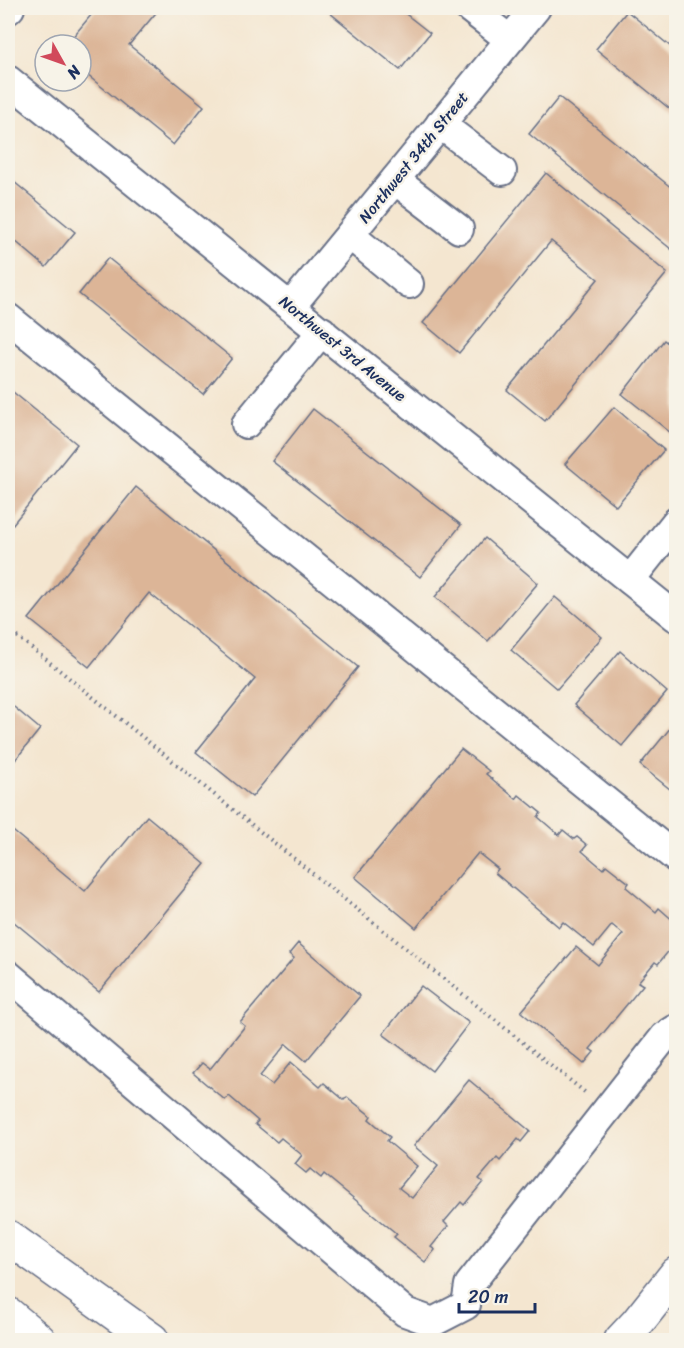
<svg xmlns="http://www.w3.org/2000/svg" width="684" height="1348" font-family="Sriracha,sans-serif">
	<style>
		.building { fill: #dcb597 }
		.lines { fill: none; stroke-linecap: round; stroke-linejoin: round }
		.minor-casing { stroke: #676f86; stroke-width: 32 }
		.highway-casing { stroke: #676f86; stroke-width: 36 }
		.path { stroke: #676f86; stroke-width: 4; stroke-dasharray: 1.5 4.5; stroke-linecap: butt }
		.minor { stroke: #fff; stroke-width: 28 }
		.highway { stroke: #fff; stroke-width: 33 }
		.labels { text-anchor: middle; stroke-width: 5; stroke-linejoin: round; paint-order: stroke }
		.street-label { font-size: 16px; fill: #1b2f5e; stroke: #f7f3e8 }
	</style>
	<rect width="100%" height="100%" fill="#f7f3e8"/>
	<filter id="ink" filterUnits="userSpaceOnUse"><feTurbulence type="fractalNoise" baseFrequency=".0167" numOctaves="2"/><feDisplacementMap in="SourceGraphic" scale="12" xChannelSelector="R" yChannelSelector="G"/><feConvolveMatrix kernelMatrix="1 2 1 2 8 2 1 2 1" color-interpolation-filters="sRGB"/></filter>
	<filter id="wash" filterUnits="userSpaceOnUse"><feTurbulence type="fractalNoise" baseFrequency=".008" numOctaves="4" result="noise"/><feDisplacementMap in="SourceGraphic" scale="24" xChannelSelector="R" yChannelSelector="G"/><feGaussianBlur stdDeviation="1.35" result="paint"/><feColorMatrix in="noise" values="0 0 0 0 0 0 0 0 0 0 0 0 0 0 0 0 0 1.4 0 .05"/><feComposite in="paint" operator="in"/></filter>
	<g filter="url(#wash)">
		<rect width="100%" height="100%" fill="#f4e6d0"/>
		<g id="blocks">
			<!-- building -->
			<g class="building">
				<path d="M97,8H160L129,45L204,106L173,145L81,70V45H66Z"/>
				<path d="M324,8H398L430,33L400,70Z"/>
				<path d="M627,11L676,51V114L596,49Z"/>
				<path d="M559,97L673,189L676,184V253L529,134Z"/>
				<path d="M546,173L667,273L545,421L507,390L598,279L551,241L459,353L423,323Z"/>
				<path d="M8,177L75,232L46,267L8,235Z"/>
				<path d="M108,258L232,358L203,394L79,294Z"/>
				<path d="M664,340L676,350V437L622,394Z"/>
				<path d="M8,388L77,444L8,530Z"/>
				<path d="M614,407L664,450L616,506L565,464Z"/>
				<path d="M313,409L461,525L420,577L272,461Z"/>
				<path d="M136,487L358,667L252,797L196,752L255,679L149,593L89,667L29,619Z"/>
				<path d="M485,538L538,583L488,641L435,597Z"/>
				<path d="M555,597L602,637L557,689L511,650Z"/>
				<path d="M620,651L667,692L622,746L574,705Z"/>
				<path d="M8,702L40,729L8,769Z"/>
				<path d="M676,721V794L640,765Z"/>
				<path d="M461,749L489,771L486,774L516,799L519,795L541,813L538,817L559,835L563,830L574,839L577,837L587,845L582,851L603,869L606,865L629,883L626,887L656,912L659,908L676,923V942L658,964L655,962L638,982L643,985L590,1049L594,1052L584,1064L521,1012L576,947L598,965L623,934L612,925L594,947L563,922L559,927L495,873L498,869L478,853L416,928L355,877Z"/>
				<path d="M147,816L205,864L99,992L8,917V827L85,891Z"/>
				<path d="M298,943L360,996L306,1061L286,1044L260,1076L272,1085L291,1062L320,1087L324,1083L344,1100L347,1097L371,1116L369,1119L390,1137L387,1141L417,1166L399,1188L412,1198L438,1166L414,1146L469,1080L530,1131L521,1142L518,1139L500,1161L497,1158L479,1179L483,1182L464,1205L461,1202L444,1222L448,1226L431,1247L435,1250L425,1262L394,1237L397,1234L324,1174L321,1178L310,1169L306,1173L295,1164L302,1155L281,1138L277,1142L255,1124L258,1121L229,1096L225,1100L193,1073L202,1063L210,1069L245,1026L240,1022L294,958L289,954Z"/>
				<path d="M421,986L469,1023L432,1071L383,1034Z"/>
			</g>
		</g>
	</g>
	<g filter="url(#ink)">
		<use href="#blocks" fill-opacity="0" stroke="#676f86" stroke-width="1.5"/>
		<g class="lines">
			<defs>
				<g id="minor">
					<path d="M469,8L509,39"/>
					<path d="M8,10L10,8"/>
					<path d="M8,80L676,617"/>
					<path d="M440,124L502,171"/>
					<path d="M395,180L459,229"/>
					<path d="M350,235L409,284"/>
					<path d="M291,306L536,8"/>
					<path d="M8,318L676,858"/>
					<path d="M246,424L322,331"/>
					<path d="M630,580L676,522"/>
					<path d="M8,975L405,1312L433,1322L466,1305L469,1285L665,1036L676,1029"/>
				</g>
				<g id="highway">
					<path d="M8,1237L152,1340"/>
					<path d="M8,1314L39,1340"/>
					<path d="M621,1340L637,1323L676,1274"/>
				</g>
			</defs>
			<!-- minor casing -->
			<use href="#minor" class="minor-casing"/>
			<!-- highway casing -->
			<use href="#highway" class="highway-casing"/>
			<!-- path -->
			<path class="path" d="M8,629L587,1094"/>
			<!-- minor -->
			<use href="#minor" class="minor"/>
			<!-- highway -->
			<use href="#highway" class="highway"/>
		</g>
	</g>
	<g class="labels">
		<!-- street labels -->
		<g class="street-label">
			<text transform="translate(413 157) rotate(-51)" y="6">Northwest 34th Street</text>
			<text transform="translate(343 348) rotate(39)" y="6">Northwest 3rd Avenue</text>
		</g>
	</g>
	<!-- margin -->
	<rect width="684" height="1348" fill="none" stroke="#f7f3e8" stroke-width="30"/>
	<!-- north arrow -->
	<g transform="translate(63 63) rotate(130)"><circle r="28" fill="#f7f3e8" stroke="#9fa5b1" stroke-width="1.5"/>
	<path d="M0-4.5L10 22L0 15L-10 22Z" fill="#d1495b"/>
	<text y="-9" font-size="16" font-weight="bold" text-anchor="middle" fill="#1b2f5e">N</text>
	</g>
	<!-- scale -->
	<path d="M459 1303v9h76v-9" fill="none" stroke="#1b2f5e" stroke-width="3"/>
	<text x="468" y="1303" font-size="18" fill="#1b2f5e" stroke="#f7f3e8" stroke-width="4.5" paint-order="stroke">20 m</text>
</svg>
